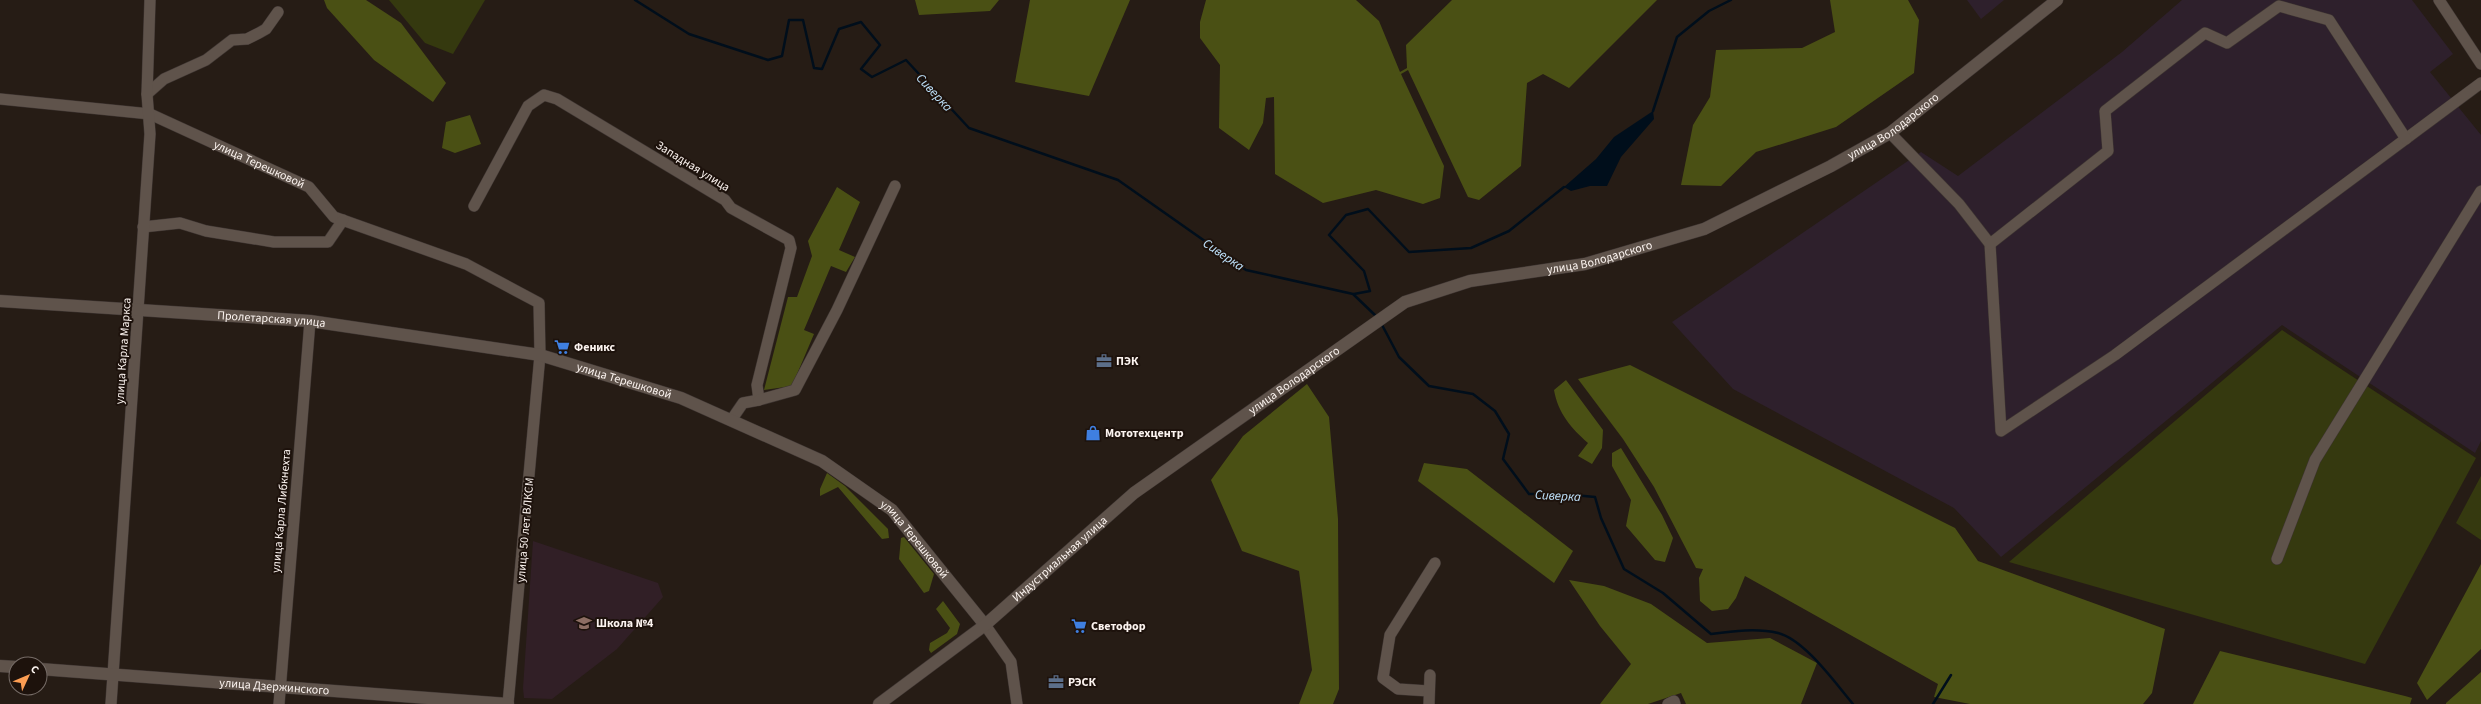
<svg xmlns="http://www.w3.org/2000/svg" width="2481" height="704" font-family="'Source Sans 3',sans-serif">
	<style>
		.industrial { fill: #2e202c }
		.education { fill: #311f26 }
		.green { fill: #35390f }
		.forest { fill: #4a5014 }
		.water { fill: #000e1b }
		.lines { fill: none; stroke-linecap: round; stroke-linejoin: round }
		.stream { stroke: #000e1b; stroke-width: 2.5 }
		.street-casing { stroke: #3e3532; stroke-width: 12 }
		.secondary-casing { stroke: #3e3532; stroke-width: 13 }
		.street { stroke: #5f534b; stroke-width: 11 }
		.secondary { stroke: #5f534b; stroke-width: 12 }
		.labels { text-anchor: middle; stroke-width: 4; stroke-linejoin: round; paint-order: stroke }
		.street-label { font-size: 12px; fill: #fbf3ef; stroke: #1d120c }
		.poi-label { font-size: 12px; font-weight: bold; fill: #fbf3ef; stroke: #1d120c; text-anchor: start }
		.water-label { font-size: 13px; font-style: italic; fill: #c1e5ff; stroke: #1d120c }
	</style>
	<rect width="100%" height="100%" fill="#261c15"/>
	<!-- industrial -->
	<g class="industrial">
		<path d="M1967,0H2004L1981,19Z"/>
		<path d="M2182,0H2412L2453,54L2430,72L2481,135V441L2475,453L2282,325L2001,557L1954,508L1733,389L1672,322L1921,152L1958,176L2122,52Z"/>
	</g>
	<!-- education -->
	<path class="education" d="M533,541L658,583L663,597L617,649L552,699L524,698L523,688Z"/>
	<!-- green -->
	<g class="green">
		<path d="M389,0H485L453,54L425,43Z"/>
		<path d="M2282,330L2476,458L2365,664L2009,562Z"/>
		<path d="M2481,476V540L2456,523Z"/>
	</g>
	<!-- forest -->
	<g class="forest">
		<path d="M324,0H366L401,23L446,83L433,102L374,60L327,8Z"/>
		<path d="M915,0H999L990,11L919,15Z"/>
		<path d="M1030,0H1130L1089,96L1015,82Z"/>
		<path d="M1206,0H1356L1379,21L1400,72L1407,68L1406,45L1452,0H1657L1569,88L1543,74L1527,83L1521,166L1479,200L1468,197L1408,70L1401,74L1444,166L1440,198L1423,204L1376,190L1323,203L1275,174L1274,97L1266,98L1263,123L1249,150L1219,128L1220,65L1200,38V22Z"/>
		<path d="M1830,0H1908L1919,20L1914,73L1836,127L1756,152L1721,186L1681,185L1693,125L1710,97L1716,50L1802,48L1835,32Z"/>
		<path d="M470,115L481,144L455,153L442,148L446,122Z"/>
		<path d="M837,187L860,202L839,250L855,257L846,272L831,266L804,330L814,334L792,386L764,390L788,297H797L812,256L808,241Z"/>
		<path d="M1630,365L1955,528L1978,561L2165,629L2152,693L2143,704H1970L1934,697L1938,684L1745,576L1736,598L1728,609L1712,611L1700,601L1699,578L1703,569L1696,568L1654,487L1623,439L1578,379Z"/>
		<path d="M1566,380L1603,430L1602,448L1592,464L1578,456L1588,443C1571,428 1558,413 1554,390Z"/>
		<path d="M1307,384L1329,417L1338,519L1339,689L1333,704H1299L1312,670L1299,571L1242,551L1211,480L1243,436Z"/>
		<path d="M1621,448L1662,515L1673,538L1665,562L1655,560L1626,526L1631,500L1612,466V453Z"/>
		<path d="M1424,463L1467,469L1573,551L1554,583L1418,481Z"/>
		<path d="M827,473L845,486L888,529L889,538L882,539L838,487L820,496V489Z"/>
		<path d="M904,537L934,574L929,591L924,593L899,559L901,538Z"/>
		<path d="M2481,564V649L2427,700L2417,683Z"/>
		<path d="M1569,580L1604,586L1651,604L1707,643L1770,638L1817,663L1801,704H1686L1681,693L1648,704H1600L1631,664L1600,626Z"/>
		<path d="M943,601L960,624L957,634L931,653L929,650L930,643L947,633L950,628L936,609Z"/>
		<path d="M2220,651L2405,696L2412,698L2410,704H2193Z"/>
		<path d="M2481,672V704H2446V703Z"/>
	</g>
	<!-- water -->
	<path class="water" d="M1653,111L1654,119L1621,157L1607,186H1590L1571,191L1564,187L1596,159L1614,137Z"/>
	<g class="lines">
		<!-- stream -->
		<g class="stream">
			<path d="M635,0L689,34L768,60L782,56L789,20H803L814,68L822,69L839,29L861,22L880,45L861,69L872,77L906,60L969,128L1118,180L1246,270L1353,294L1377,317"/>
			<path d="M1653,111L1677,37L1709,11L1731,0"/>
			<path d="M1354,294L1370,291L1364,271L1329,235L1346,215L1368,209L1409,252L1471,248L1509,231L1564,187"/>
			<path d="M1381,323L1399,357L1429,386L1473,394L1495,411L1509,434L1503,459L1529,494H1563L1595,497L1601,518L1624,569L1663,593L1711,634C1733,631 1757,628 1778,633C1805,640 1835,683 1853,704"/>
			<path d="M1933,704L1951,675"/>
		</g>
		<defs>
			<g id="street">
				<path d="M2439,0L2481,64"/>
				<path d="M147,94L164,79L206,60L232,40L247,39L259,33L266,29L278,12"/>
				<path id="s1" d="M0,99L150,114L309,187L334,217L466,264L539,303L540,355L508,704"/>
				<path d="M1890,133L1959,204L1990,244L2001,431L2115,355L2481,83"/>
				<path d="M474,206L528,106L544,95L557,99L725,200L731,208L789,240L791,248L757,385L759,400L743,403L732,419"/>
				<path d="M143,227L180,223L206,231L274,242H328L343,220"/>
				<path d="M1990,244L2108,151L2105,111L2205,33L2227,43L2279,6L2329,20L2406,139"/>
				<path d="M759,400L795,390L837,310L895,186"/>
				<path d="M2277,559L2315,460L2481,191"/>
				<path d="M985,625L1011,662L1017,704"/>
				<path d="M1429,691L1398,689L1383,678L1390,635L1435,563"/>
				<path d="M111,704L150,134L147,94L150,0"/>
				<path d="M279,704L310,321"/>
				<path d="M1429,704L1430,675"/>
				<path d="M1668,704L1674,701L1675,704"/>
			</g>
			<g id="secondary">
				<path id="s2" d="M0,301L310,321L540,355L681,398L822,461L892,510L985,625"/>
				<path d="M0,666L16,667"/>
				<path id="s3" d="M40,669L508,704"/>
				<path id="s4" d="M879,704L985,625L1134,493L1405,302L1470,281L1585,264L1704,229L1831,166L1890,133L2057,0"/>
			</g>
		</defs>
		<!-- street casing -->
		<use href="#street" class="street-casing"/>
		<!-- secondary casing -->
		<use href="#secondary" class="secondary-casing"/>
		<!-- street -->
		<use href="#street" class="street"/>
		<!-- secondary -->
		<use href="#secondary" class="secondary"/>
	</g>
	<!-- icons -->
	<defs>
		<symbol id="supermarket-bare" viewBox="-9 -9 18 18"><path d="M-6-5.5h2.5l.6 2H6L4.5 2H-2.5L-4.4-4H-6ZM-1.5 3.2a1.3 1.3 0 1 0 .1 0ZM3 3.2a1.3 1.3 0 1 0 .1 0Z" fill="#3f7fe0" stroke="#1d120c" stroke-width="2.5" paint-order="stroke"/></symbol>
		<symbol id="office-bare" viewBox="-9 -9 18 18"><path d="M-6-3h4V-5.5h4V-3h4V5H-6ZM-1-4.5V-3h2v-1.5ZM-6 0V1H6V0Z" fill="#5c6f8a" stroke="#1d120c" stroke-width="2.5" paint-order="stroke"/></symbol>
		<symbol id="shop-bare" viewBox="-9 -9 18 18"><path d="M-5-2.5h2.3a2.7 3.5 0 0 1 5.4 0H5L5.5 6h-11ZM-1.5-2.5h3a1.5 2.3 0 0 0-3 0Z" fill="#3f7fe0" stroke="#1d120c" stroke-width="2.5" paint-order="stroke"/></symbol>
		<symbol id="school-bare" viewBox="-9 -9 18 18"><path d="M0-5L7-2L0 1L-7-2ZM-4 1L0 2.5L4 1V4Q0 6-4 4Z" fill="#8d6e63" stroke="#1d120c" stroke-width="2.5" paint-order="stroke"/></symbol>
	</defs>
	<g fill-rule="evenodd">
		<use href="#supermarket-bare" x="551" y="336" width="22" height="22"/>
		<use href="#office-bare" x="1093" y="350" width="22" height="22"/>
		<use href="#shop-bare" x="1082" y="422" width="22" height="22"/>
		<use href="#school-bare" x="573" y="612" width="22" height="22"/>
		<use href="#supermarket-bare" x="1068" y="615" width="22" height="22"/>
		<use href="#office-bare" x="1045" y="671" width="22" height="22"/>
	</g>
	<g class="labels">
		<!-- street labels -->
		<g class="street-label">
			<text dy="4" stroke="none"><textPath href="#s4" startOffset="1187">улица Володарского</textPath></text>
			<text dy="4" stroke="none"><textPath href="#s1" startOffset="271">улица Терешковой</textPath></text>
			<text transform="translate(693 166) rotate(32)" y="4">Западная улица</text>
			<text dy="4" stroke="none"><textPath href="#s4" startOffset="863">улица Володарского</textPath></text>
			<text dy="4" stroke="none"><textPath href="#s2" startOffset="272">Пролетарская улица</textPath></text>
			<text transform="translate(123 351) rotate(-86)" y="4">улица Карла Маркса</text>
			<text dy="4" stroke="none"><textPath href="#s2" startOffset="631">улица Терешковой</textPath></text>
			<text dy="4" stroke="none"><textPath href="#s4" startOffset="527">улица Володарского</textPath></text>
			<text transform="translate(281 511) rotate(-85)" y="4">улица Карла Либкнехта</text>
			<text transform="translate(525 530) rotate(-85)" y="4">улица 50 лет ВЛКСМ</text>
			<text dy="4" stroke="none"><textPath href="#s2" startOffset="967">улица Терешковой</textPath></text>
			<text dy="4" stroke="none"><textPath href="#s4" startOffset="232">Индустриальная улица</textPath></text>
			<text dy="4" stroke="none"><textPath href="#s3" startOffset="235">улица Дзержинского</textPath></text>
		</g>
		<!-- poi labels -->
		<g class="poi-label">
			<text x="574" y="351">Феникс</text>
			<text x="1116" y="365">ПЭК</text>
			<text x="1105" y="437">Мототехцентр</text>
			<text x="596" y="627">Школа №4</text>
			<text x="1091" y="630">Светофор</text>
			<text x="1068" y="686">РЭСК</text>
		</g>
		<!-- water labels -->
		<g class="water-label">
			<text transform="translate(935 92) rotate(47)" y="5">Сиверка</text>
			<text transform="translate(1224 254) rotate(34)" y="5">Сиверка</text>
			<text transform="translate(1558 495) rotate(3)" y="5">Сиверка</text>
		</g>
	</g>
	<!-- north arrow -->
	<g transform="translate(28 676) rotate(46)"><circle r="19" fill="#1d120c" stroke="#766c67"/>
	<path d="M0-3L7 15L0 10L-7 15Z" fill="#fc9d53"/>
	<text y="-6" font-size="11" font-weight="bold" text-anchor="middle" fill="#fbf3ef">С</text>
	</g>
</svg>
